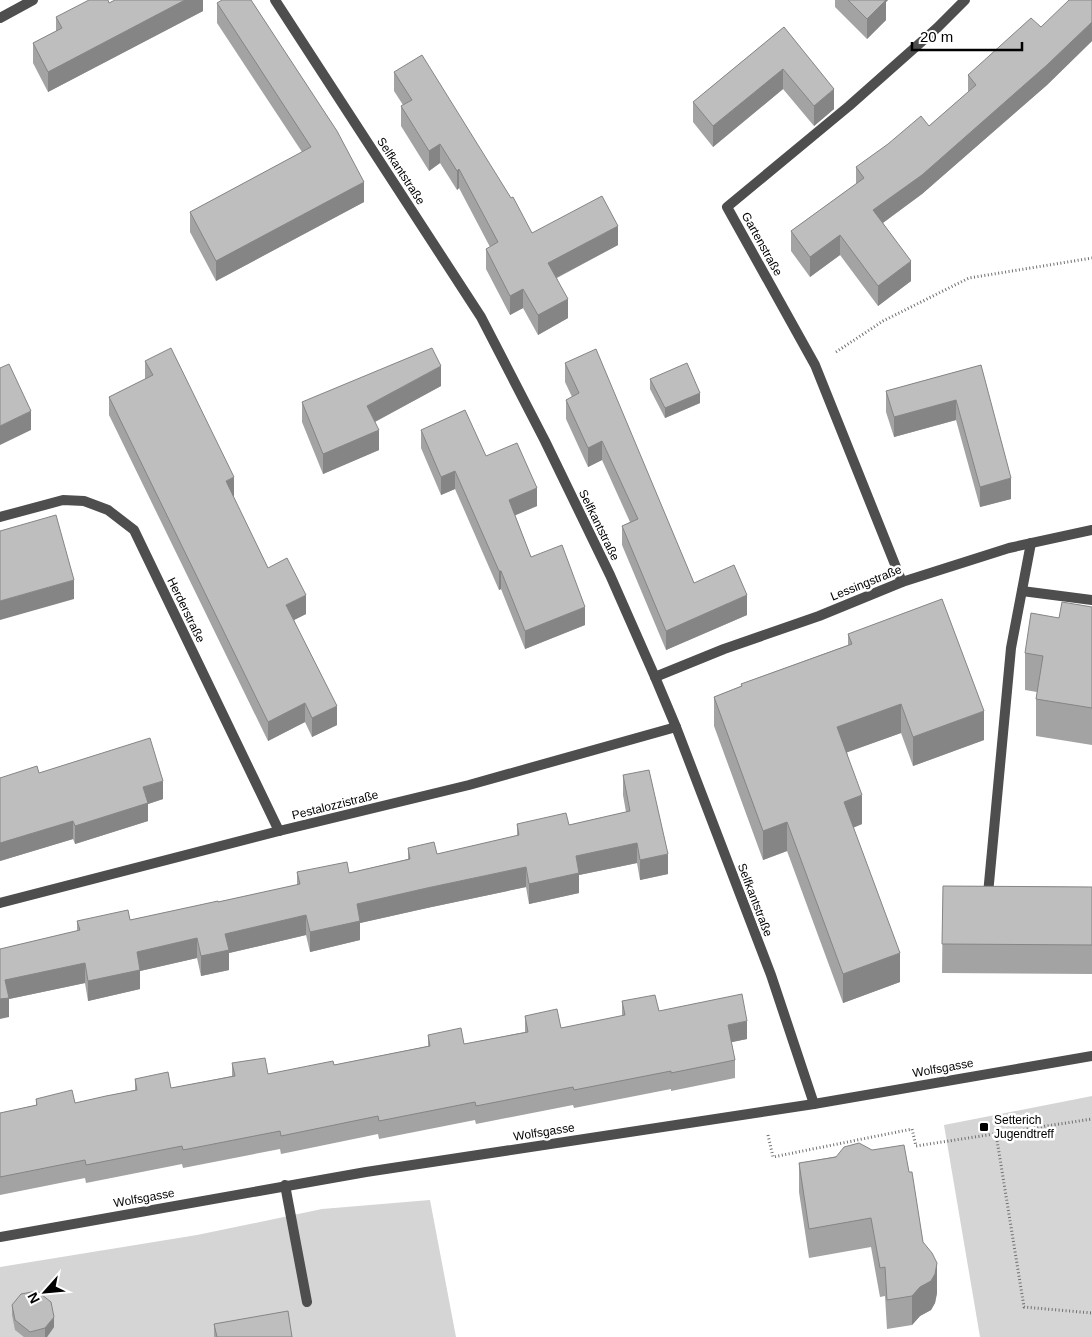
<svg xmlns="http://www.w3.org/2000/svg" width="1092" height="1337" font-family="Helvetica,sans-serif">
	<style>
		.green { fill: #d5d5d5 }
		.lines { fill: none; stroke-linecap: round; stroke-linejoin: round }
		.path { stroke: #707070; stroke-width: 3; stroke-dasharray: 1 2.5; stroke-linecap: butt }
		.lane { stroke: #4e4e4e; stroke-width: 10 }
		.street { stroke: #4e4e4e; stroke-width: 10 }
		.wall { fill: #a3a3a3 }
		.shaded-wall { fill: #858585 }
		.building { fill: #bebebe; stroke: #858585 }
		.poi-dot { fill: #000; stroke: #fff; stroke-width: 2 }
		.labels { text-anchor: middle; stroke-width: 5; stroke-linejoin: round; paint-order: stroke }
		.street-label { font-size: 12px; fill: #000; stroke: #fff }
		.poi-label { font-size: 12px; fill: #000; stroke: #fff; text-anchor: start }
	</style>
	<rect width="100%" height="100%" fill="#fff"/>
	<!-- green -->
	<g class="green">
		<path d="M1092,1096V1337H980L944,1125Z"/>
		<path d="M430,1200L456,1337H0V1267L197,1235L322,1209Z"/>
	</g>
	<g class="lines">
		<!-- path -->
		<g class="path">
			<path d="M836,352L883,321L969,278L1092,258"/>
			<path d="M996,1134L1024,1307L1092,1313"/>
			<path d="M768,1135L773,1157L912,1129L916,1146L1092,1119"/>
		</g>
		<!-- lane -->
		<g class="lane">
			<path d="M1022,591L1092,600"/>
			<path d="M988,894L1011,648L1031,543"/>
			<path d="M285,1185L307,1302"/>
		</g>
		<!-- street -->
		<g class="street">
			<path d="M275,0L481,317L545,441L610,575L655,677L676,727L771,975L814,1104"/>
			<path d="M0,18L33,0"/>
			<path d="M0,517L63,500L84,501L108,510L134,530L279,831"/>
			<path d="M902,582L815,365L727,207L849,106L937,28L965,0"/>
			<path d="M655,677L724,649L819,616L902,582L1009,548L1092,530"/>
			<path d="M0,903L279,831L469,785L676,727"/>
			<path d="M0,1237L366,1172L814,1104L1092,1056"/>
		</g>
	</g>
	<!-- wall -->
	<g class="wall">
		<path d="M203,0V11L48,92L33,63V43L56,31V17L109,3Z"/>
		<path d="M835,0H888L886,2V20L867,39L835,7Z"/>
		<path d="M1092,0V41L1047,85L922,194L883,223L911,281L878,306L840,255L810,277L791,251V231L856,184V167L929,126L968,92V75L1041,27Z"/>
		<path d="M217,3L364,202L216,281L190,232V212L302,152L217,23Z"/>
		<path d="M784,27L834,109L814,126L783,89L713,147L693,122V102Z"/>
		<path d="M394,72L532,233L618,245L557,278L568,318L538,335L523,308L510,315L486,269V249L490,247L459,188L457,190L440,163L429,171L401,126V106L403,105L394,91Z"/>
		<path d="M145,361L234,496L233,497L268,568L306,614L294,620L337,725L312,737L305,722L268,741L109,415V397L145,379Z"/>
		<path d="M565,363L694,583L747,615L666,650L622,545V526L630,522L602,460L588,467L566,419V400L572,397L565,382Z"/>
		<path d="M981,365L1011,499L980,507L956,420L894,437L886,412V391Z"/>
		<path d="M650,379L700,403L665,418L650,389Z"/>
		<path d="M441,386L375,422L379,450L323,474L302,422V402Z"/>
		<path d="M421,430L486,456L537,506L515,515L531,557L585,625L525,649L501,589L499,590L455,489L441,495L421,448Z"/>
		<path d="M1092,607V745L1036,736V699L1037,692L1025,690V653L1059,618Z"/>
		<path d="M848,634L984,740L913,766L901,733L847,752L862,824L853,828L900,982L843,1003L787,851L763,860L714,726V697L741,686V684L848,645Z"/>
		<path d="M39,773L163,799L148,804V821L75,844L73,839L0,861V778Z"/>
		<path d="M623,775L668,874L640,880L637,863L579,875V893L529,904L526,887L427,908L360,923V940L310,952L306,935L229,953V970L201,976L197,958L140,971V989L88,1001L85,983L9,999V1017L0,949L77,931V921L130,920L218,902L297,885V872L349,873L408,859V848L437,854L517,836V824L569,825L626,812L623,795Z"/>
		<path d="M943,886L1092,887V974L942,973Z"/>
		<path d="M622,1001L659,1011L747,1039L731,1042L735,1060V1078L671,1091V1089L574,1108L573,1105L476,1124L475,1120L379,1139L378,1134L281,1154L280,1149L183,1168L182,1164L86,1183L85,1178L0,1195V1113L36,1105V1099L75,1103L135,1090V1079L171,1088L232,1076V1063L268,1074L334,1065L428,1046V1035L464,1044L525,1032V1016L561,1028L622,1016Z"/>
		<path d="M872,1150L909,1172L923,1242L937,1293L935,1303L931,1310L920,1316L912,1325L887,1329L885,1296L880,1297L871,1247L809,1258L799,1192V1163Z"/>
		<path d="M12,1305L54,1327L47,1337H24L15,1330L12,1315Z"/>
		<path d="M214,1324L292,1337H214Z"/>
	</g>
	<!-- shaded-wall -->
	<g class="shaded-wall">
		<path d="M185,0H203V11L48,92V72Z"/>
		<path d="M877,0H888L886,2V20L867,39V19Z"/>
		<path d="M1092,22V41L1047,85L922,194L873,230V210Z"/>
		<path d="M783,69V89L713,147V126Z"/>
		<path d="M834,89V109L814,126V106Z"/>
		<path d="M440,144V163L429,171V151Z"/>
		<path d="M459,169V188L457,190V171Z"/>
		<path d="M364,182V202L216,281V261Z"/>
		<path d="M618,226V245L548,282V263Z"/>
		<path d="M840,235V255L810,277V257Z"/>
		<path d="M911,261V281L878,306V286Z"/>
		<path d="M523,289V308L510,315V296Z"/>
		<path d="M568,299V318L538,335V315Z"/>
		<path d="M441,366V386L367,426V406Z"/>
		<path d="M700,393V403L665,418V408Z"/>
		<path d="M956,400V420L894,437V417Z"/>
		<path d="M31,411V430L0,445V426Z"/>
		<path d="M379,430V450L323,474V454Z"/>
		<path d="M602,441V460L588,467V448Z"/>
		<path d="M455,471V489L441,495V477Z"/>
		<path d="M234,477V496L226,500V481Z"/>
		<path d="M1011,478V499L980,507V487Z"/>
		<path d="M537,488V506L509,518V500Z"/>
		<path d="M499,571H501V589L499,590Z"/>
		<path d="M74,580V599L0,620V601Z"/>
		<path d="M306,595V614L286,624V605Z"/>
		<path d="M747,595V615L666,650V631Z"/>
		<path d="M585,607V625L525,649V631Z"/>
		<path d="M305,703V722L268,741V722Z"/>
		<path d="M901,704V733L837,756V727Z"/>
		<path d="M337,706V725L312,737V718Z"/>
		<path d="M984,711V740L913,766V737Z"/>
		<path d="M163,781V799L148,804V821L75,844V826L143,787Z"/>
		<path d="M862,795V824L844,831V802Z"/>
		<path d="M73,821V839L0,861V843Z"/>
		<path d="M787,822V851L763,860V831Z"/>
		<path d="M637,843V863L579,875V893L529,904V884L576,856Z"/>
		<path d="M668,854V874L640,880V860Z"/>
		<path d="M526,867V887L427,908L360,923V940L310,952V932L357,904L427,888Z"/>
		<path d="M306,915V935L229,953V970L201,976V956L225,934Z"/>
		<path d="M197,938V958L140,971V989L88,1001V981L137,952Z"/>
		<path d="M900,953V982L843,1003V974Z"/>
		<path d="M85,963V983L9,999V1017L0,1019V999L5,980Z"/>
		<path d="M747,1021V1039L728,1043V1025Z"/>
		<path d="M937,1263V1293L935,1303L931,1310L920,1316L912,1325V1296Z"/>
		<path d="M54,1317V1327L47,1337H45V1328Z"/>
	</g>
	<!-- building -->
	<g class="building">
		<path d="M89,0H108L109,3L115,0H185L48,72L33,43L62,28L56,17Z"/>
		<path d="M222,0H251L337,131L364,182L216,261L190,212L311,147L217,3Z"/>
		<path d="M848,0H886L867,19Z"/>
		<path d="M1069,0H1092V22L1047,65L922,175L873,210L911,261L878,286L840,235L810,257L791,231L864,178L856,167L888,144L921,116L929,126L976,85L968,75L1031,18L1041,27Z"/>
		<path d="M784,27L834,89L814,106L783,69L713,126L693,102Z"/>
		<path d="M422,55L511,198L513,197L532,233L602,196L618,226L548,263L568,299L538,315L523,289L510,296L486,249L498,242L459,169L457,171L440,144L429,151L401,106L412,100L394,72Z"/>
		<path d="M171,348L234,477L226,481L268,568L287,558L306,595L286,605L337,706L312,718L305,703L268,722L109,397L153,375L145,361Z"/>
		<path d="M432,348L441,366L367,406L379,430L323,454L302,402Z"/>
		<path d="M596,349L694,583L734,565L747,595L666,631L622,526L638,519L602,441L588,448L566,400L579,393L565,363Z"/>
		<path d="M687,363L700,393L665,408L650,379Z"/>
		<path d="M9,364L31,411L0,426V368Z"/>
		<path d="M981,365L1011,478L980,487L956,400L894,417L886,391Z"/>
		<path d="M465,410L486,456L517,443L537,488L509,500L531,557L562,545L585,607L525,631L501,571H499L455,471L441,477L421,430Z"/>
		<path d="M56,515L74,580L0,601V531Z"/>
		<path d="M942,599L984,711L913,737L901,704L837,727L862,795L844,802L900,953L843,974L787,822L763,831L714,697L742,686L741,684L852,644L848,634Z"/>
		<path d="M1062,602L1092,607V708L1036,699L1043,656L1025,653L1031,613L1059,618Z"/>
		<path d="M150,738L163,781L143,787L148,803L75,826L73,821L0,843V778L37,766L39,773Z"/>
		<path d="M649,770L668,854L640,860L637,843L576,856L579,873L529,884L526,867L427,888L357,904L360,921L310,932L306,915L225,934L229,950L201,956L197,938L137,952L140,970L88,981L85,963L5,980L9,998L0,999V949L80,930L77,921L128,910L130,920L218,901V902L300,884L297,872L347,862L349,873L410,859L408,848L434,842L437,854L519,835L517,824L566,813L569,825L630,811L623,775Z"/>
		<path d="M943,886L1092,887V945L942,944Z"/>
		<path d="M742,994L747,1021L728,1025L735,1060L671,1073V1071L574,1090L573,1087L476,1106L475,1102L379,1121L378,1116L281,1136L280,1131L183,1150L182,1146L86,1165L85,1160L0,1177V1113L37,1105L36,1099L72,1090L75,1103L106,1096L137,1090L135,1079L168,1072L171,1088L235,1076L232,1063L265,1058L268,1074L333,1061L334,1065L430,1046L428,1035L461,1028L464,1044L528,1032L525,1016L557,1009L561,1028L625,1015L622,1001L655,995L659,1011Z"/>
		<path d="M859,1143L872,1150L904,1145L909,1172H912L923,1242L932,1253L937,1263L935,1274L931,1281L920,1287L912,1296L887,1300L885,1267L880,1268L871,1218L809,1229L799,1163L836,1157L844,1147Z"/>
		<path d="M37,1291L51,1302L54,1317L45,1328L30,1332L15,1320L12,1305L21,1294Z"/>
		<path d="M288,1311L292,1337H217L214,1324Z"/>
	</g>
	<!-- markers -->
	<rect class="poi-dot" x="979" y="1122" width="10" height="10" rx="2.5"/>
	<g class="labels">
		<!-- street labels -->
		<g class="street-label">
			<text transform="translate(401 171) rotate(57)" y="4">Selfkantstraße</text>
			<text transform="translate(762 244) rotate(61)" y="4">Gartenstraße</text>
			<text transform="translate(599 525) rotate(64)" y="4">Selfkantstraße</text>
			<text transform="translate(866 583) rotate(-22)" y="4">Lessingstraße</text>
			<text transform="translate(186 610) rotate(64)" y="4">Herderstraße</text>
			<text transform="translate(335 805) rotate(-14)" y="4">Pestalozzistraße</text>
			<text transform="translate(755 900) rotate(69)" y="4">Selfkantstraße</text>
			<text transform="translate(943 1068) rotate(-10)" y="4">Wolfsgasse</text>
			<text transform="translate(544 1132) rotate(-9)" y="4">Wolfsgasse</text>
			<text transform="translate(144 1198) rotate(-10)" y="4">Wolfsgasse</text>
		</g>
		<!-- poi labels -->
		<g class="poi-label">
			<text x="994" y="1124">Setterich<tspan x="994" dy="14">Jugendtreff</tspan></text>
		</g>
	</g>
	<!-- north arrow -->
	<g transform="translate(45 1292) rotate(243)" stroke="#ffffff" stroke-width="4" paint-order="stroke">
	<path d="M0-4L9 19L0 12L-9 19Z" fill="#000000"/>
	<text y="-8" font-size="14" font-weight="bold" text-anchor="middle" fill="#000000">N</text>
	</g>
	<!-- scale -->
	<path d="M912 42v8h110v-8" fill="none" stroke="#000000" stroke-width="2.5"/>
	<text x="920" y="42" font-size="15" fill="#000000" stroke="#ffffff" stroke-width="4" paint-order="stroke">20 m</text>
</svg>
